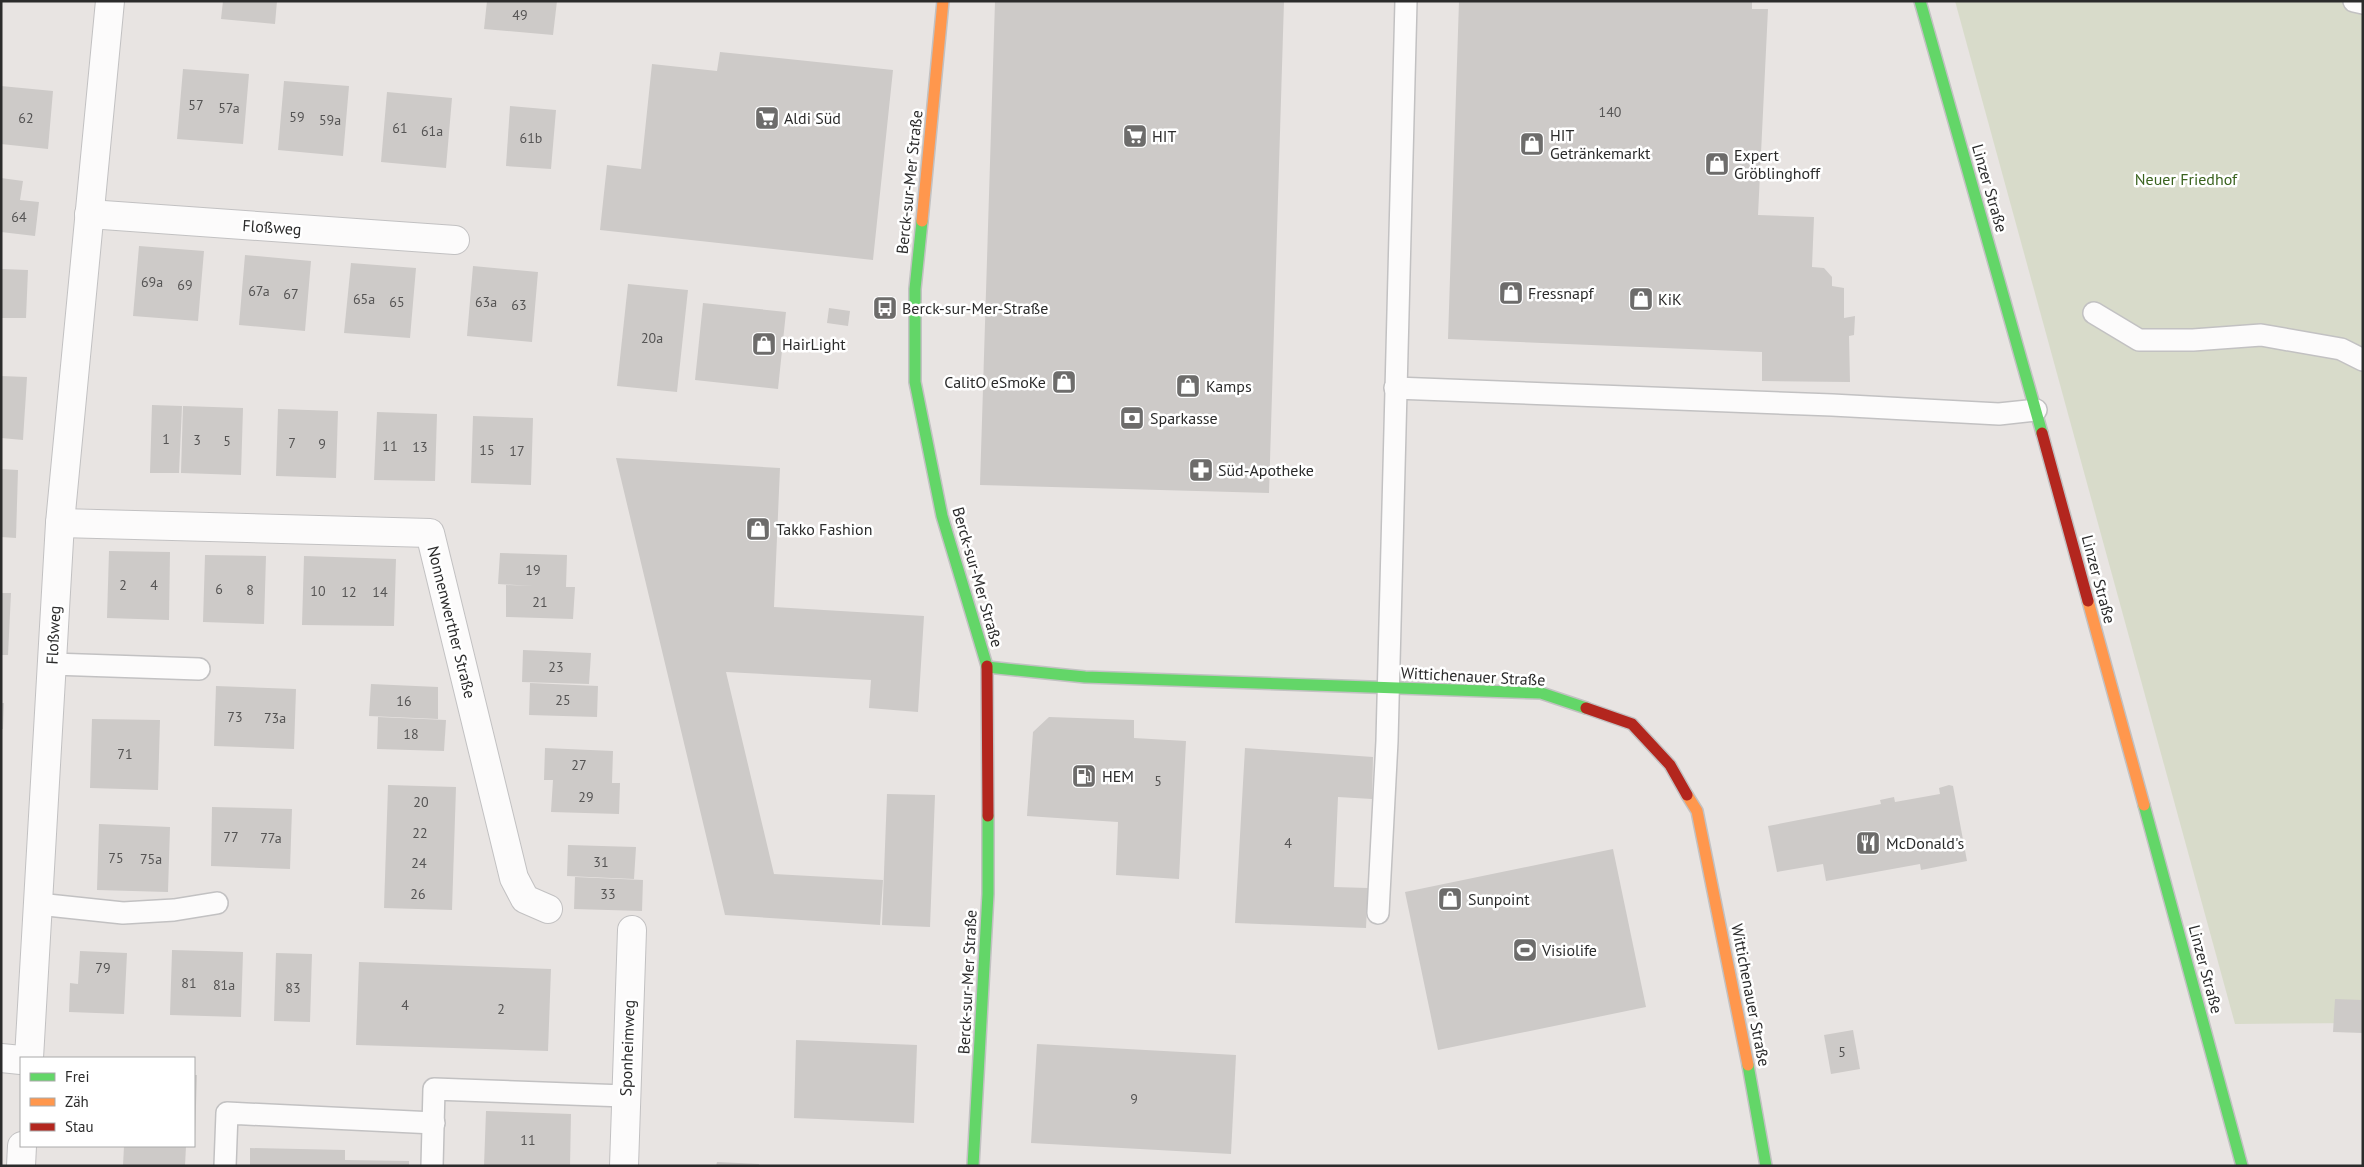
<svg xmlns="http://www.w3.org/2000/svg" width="2364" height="1167" font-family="'PT Sans',sans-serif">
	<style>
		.cemetery { fill: #d8dbca }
		.building { fill: #cdcac8 }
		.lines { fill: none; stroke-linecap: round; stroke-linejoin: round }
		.lane-casing { stroke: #c2c1c2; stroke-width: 24 }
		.street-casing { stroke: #c2c1c2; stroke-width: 30 }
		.fast-casing { stroke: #c2c1c2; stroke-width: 14 }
		.slow-casing { stroke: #c2c1c2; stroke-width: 14 }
		.jam-casing { stroke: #c2c1c2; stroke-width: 14 }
		.lane { stroke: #fcfbfb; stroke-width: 21 }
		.street { stroke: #fcfbfb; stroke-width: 28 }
		.fast { stroke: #63d668; stroke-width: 11 }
		.slow { stroke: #ff974d; stroke-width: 11 }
		.jam { stroke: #b3261e; stroke-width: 11 }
		.labels { text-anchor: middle; stroke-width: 5; stroke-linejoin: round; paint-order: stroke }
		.number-label { font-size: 14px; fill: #555454 }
		.poi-label { font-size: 16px; fill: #2b2b2b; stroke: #fff; text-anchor: start }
		.park-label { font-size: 16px; fill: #3a631f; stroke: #fff }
		.street-label { font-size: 16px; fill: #2b2b2b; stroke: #fff }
	</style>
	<rect width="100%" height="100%" fill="#e8e4e2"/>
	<!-- cemetery -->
	<path class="cemetery" d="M1955,1H2363V1023L2235,1024Z"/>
	<!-- building -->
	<g class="building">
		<path d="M223,1H277L275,24L221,19Z"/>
		<path d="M487,1H557L553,35L484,29Z"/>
		<path d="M995,1H1284L1269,493L980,485Z"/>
		<path d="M1459,1H1752V9H1768L1758,215L1814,217L1812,267L1824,268L1832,277V286L1844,288V318L1855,316L1854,335L1849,336L1850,382L1762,381V352L1448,339Z"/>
		<path d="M720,52L893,70L873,260L600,230L607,165L641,169L652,64L717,71Z"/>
		<path d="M183,69L249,74L243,144L177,139Z"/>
		<path d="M284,81L349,86L343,156L278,150Z"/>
		<path d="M1,86L53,91L48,149L1,144Z"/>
		<path d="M387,92L452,98L446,168L381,162Z"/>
		<path d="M510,106L556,110L551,169L506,166Z"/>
		<path d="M1,178L23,181L20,200L39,202L35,236L1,232Z"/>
		<path d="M139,246L204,251L198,321L133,316Z"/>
		<path d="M245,255L311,261L305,331L239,325Z"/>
		<path d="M351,263L416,268L410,338L344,333Z"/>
		<path d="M473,266L538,272L532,342L467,336Z"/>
		<path d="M1,269L28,270L26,318H1Z"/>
		<path d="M628,284L688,290L677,392L617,386Z"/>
		<path d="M703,303L786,312L778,389L695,380Z"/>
		<path d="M829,308L850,311L848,326L827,323Z"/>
		<path d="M1,376L27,377L23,440L1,438Z"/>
		<path d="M152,405L182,406L179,473H150Z"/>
		<path d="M183,406L243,408L241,475L181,473Z"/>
		<path d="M278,409L338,411L336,478L276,476Z"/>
		<path d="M377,412L437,414L435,481L374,480Z"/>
		<path d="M473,416L533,418L531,485L471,483Z"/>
		<path d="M616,458L780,468L774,607L924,616L918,712L869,708L871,680L726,672L774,874L883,880L880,925L725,915Z"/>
		<path d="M1,469L18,470L16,538L1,537Z"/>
		<path d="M109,551L170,552L169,620L107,618Z"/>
		<path d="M500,553L567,555L566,587H575L573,619L506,617V585L534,586L498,584Z"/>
		<path d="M205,555L266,556L264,624L203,622Z"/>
		<path d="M304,556L396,559L394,626L302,625Z"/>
		<path d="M1,593H11L8,655H1Z"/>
		<path d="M523,650L591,653L589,684L522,682Z"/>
		<path d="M530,683L598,686L597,717L529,715Z"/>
		<path d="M371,684L438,687V719L369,716Z"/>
		<path d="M216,686L296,689L294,749L214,746Z"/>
		<path d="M1,703H4L3,729H1Z"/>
		<path d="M378,717L446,720L444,751L377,749Z"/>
		<path d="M1049,717L1134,720V738L1186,741L1179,879L1116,875L1118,822L1027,816L1033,732Z"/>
		<path d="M92,719L160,720L158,790L90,788Z"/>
		<path d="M545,748L613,751L612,783H620L619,814L551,812L553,780H544Z"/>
		<path d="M1245,748L1373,757L1372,799L1338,797L1334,887L1368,888L1366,928L1235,923Z"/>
		<path d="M388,785L456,787L452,910L384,908Z"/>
		<path d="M1949,785L1953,786L1967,861L1921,870L1920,864L1826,881L1823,864L1777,872L1768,826L1881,804L1880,800L1894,797L1895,802L1940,794L1939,788Z"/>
		<path d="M887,794L935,795L930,927L882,925Z"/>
		<path d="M212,807L292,809L290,869L211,866Z"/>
		<path d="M99,824L170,827L168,892L97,890Z"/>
		<path d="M568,845L636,847L634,879L567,876Z"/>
		<path d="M1613,849L1646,1007L1438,1050L1405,892Z"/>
		<path d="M575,877L643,880L642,911L574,909Z"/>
		<path d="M172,950L243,952L241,1017L170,1015Z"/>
		<path d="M80,951L127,953L124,1014L69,1012L70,983L78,984Z"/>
		<path d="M276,953L312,954L310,1022L274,1021Z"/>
		<path d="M359,962L551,969L548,1051L356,1045Z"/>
		<path d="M2335,999L2363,1000V1033L2333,1032Z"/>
		<path d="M1853,1030L1860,1069L1831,1074L1824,1035Z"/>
		<path d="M796,1040L917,1045L914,1123L794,1118Z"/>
		<path d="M1037,1044L1236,1055L1231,1154L1031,1143Z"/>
		<path d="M194,1075H197L195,1135H194Z"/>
		<path d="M486,1111L571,1114L570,1166H484Z"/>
		<path d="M124,1146H186L185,1166H123Z"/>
		<path d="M250,1148L345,1150V1160L409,1161V1166H250Z"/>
		<path d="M717,1162L759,1164V1166H716Z"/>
	</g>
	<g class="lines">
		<defs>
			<g id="lane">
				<path d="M2354,1L2363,3"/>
				<path d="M2094,313L2139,340H2193L2261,335L2341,349L2363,360"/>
				<path d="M1395,388L1832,405L1999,414L2036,410"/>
				<path d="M52,664L199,669"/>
				<path d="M38,904L123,913L174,910L217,903"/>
				<path d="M1378,913L1387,741L1406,1"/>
				<path d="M225,1166L227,1113L434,1123"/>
				<path d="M432,1166L434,1089L625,1096"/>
			</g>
			<g id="street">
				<path d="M89,214L455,240"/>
				<path d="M60,523L430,533L514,878L525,899L548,909"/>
				<path d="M1,1058L21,1060"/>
				<path d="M29,1058L60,523L110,1"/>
				<path d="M21,1166L22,1146"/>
				<path d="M624,1166L632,930"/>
			</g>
			<g id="fast">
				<path d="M1920,1L2042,433"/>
				<path d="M922,221L915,289V382L942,516L987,666"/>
				<path d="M987,667L1085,677L1541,693L1586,708"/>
				<path d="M2144,805L2242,1166"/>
				<path d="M1748,1065L1766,1166"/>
				<path d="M973,1166L988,894V816"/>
			</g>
			<g id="slow">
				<path d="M922,221L943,1"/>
				<path d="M2088,601L2144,805"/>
				<path d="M1687,795L1697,811L1748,1065"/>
			</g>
			<g id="jam">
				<path d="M2042,433L2088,601"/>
				<path d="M987,666L988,816"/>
				<path d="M1586,708L1632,724L1670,765L1687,795"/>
			</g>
		</defs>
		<!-- lane casing -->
		<use href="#lane" class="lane-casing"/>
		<!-- street casing -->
		<use href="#street" class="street-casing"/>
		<!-- fast casing -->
		<use href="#fast" class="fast-casing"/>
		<!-- slow casing -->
		<use href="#slow" class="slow-casing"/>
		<!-- jam casing -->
		<use href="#jam" class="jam-casing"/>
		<!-- lane -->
		<use href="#lane" class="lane"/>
		<!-- street -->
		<use href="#street" class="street"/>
		<!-- fast -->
		<use href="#fast" class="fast"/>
		<!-- slow -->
		<use href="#slow" class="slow"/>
		<!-- jam -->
		<use href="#jam" class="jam"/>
	</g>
	<!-- icons -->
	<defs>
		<symbol id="supermarket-square" viewBox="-11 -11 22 22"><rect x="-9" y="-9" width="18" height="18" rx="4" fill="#6d6c6b" stroke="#fff"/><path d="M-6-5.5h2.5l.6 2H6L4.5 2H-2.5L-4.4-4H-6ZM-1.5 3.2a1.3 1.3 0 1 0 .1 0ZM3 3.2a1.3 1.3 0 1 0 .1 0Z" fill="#fff"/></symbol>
		<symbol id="shop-square" viewBox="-11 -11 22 22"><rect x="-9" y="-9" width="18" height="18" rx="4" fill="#6d6c6b" stroke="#fff"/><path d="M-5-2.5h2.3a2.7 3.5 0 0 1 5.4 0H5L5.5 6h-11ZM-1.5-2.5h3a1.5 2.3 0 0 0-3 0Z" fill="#fff"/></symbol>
		<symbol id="bus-square" viewBox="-11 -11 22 22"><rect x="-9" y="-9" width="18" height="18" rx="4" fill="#6d6c6b" stroke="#fff"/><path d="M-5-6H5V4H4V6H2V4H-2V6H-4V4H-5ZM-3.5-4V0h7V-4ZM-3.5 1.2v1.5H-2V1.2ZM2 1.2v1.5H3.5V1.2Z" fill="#fff"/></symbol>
		<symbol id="bank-square" viewBox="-11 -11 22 22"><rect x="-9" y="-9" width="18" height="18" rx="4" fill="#6d6c6b" stroke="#fff"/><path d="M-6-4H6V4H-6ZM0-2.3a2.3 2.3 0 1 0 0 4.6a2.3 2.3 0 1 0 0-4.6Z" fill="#fff"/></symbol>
		<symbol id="pharmacy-square" viewBox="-11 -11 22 22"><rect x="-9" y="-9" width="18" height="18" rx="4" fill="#6d6c6b" stroke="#fff"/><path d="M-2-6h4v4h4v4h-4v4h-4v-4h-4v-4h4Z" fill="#fff"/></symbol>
		<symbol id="fuel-square" viewBox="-11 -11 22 22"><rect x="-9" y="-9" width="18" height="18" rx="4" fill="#6d6c6b" stroke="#fff"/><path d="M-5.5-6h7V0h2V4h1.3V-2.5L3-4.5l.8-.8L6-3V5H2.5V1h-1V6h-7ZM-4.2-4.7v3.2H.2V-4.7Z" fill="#fff"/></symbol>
		<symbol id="restaurant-square" viewBox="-11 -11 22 22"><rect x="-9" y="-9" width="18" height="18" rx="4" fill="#6d6c6b" stroke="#fff"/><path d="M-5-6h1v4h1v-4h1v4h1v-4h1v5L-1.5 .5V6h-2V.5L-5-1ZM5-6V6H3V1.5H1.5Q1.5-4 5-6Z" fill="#fff"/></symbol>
		<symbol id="stadium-square" viewBox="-11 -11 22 22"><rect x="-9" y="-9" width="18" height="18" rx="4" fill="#6d6c6b" stroke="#fff"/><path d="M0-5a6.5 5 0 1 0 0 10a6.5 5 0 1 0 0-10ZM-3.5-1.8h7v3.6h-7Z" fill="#fff"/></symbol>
	</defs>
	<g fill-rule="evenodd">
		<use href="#supermarket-square" x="753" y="104" width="28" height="28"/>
		<use href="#supermarket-square" x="1121" y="122" width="28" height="28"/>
		<use href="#shop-square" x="1518" y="130" width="28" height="28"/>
		<use href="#shop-square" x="1703" y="150" width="28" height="28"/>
		<use href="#shop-square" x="1497" y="279" width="28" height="28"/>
		<use href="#shop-square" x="1627" y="285" width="28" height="28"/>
		<use href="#bus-square" x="871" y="294" width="28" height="28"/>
		<use href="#shop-square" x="750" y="330" width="28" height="28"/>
		<use href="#shop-square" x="1050" y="368" width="28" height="28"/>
		<use href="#shop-square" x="1174" y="372" width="28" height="28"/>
		<use href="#bank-square" x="1118" y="404" width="28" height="28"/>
		<use href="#pharmacy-square" x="1187" y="456" width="28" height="28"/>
		<use href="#shop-square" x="744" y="515" width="28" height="28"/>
		<use href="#fuel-square" x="1070" y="762" width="28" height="28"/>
		<use href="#restaurant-square" x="1854" y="829" width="28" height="28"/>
		<use href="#shop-square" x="1436" y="885" width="28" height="28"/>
		<use href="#stadium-square" x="1511" y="936" width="28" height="28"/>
	</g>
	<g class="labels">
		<!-- number labels -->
		<g class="number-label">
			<text x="520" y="20">49</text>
			<text x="196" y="110">57</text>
			<text x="229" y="113">57a</text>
			<text x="1610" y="117">140</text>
			<text x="297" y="122">59</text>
			<text x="26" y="123">62</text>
			<text x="330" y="125">59a</text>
			<text x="400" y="133">61</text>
			<text x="432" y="136">61a</text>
			<text x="531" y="143">61b</text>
			<text x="19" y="222">64</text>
			<text x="152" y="287">69a</text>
			<text x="185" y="290">69</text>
			<text x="259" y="296">67a</text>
			<text x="291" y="299">67</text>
			<text x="364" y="304">65a</text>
			<text x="397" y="307">65</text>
			<text x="486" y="307">63a</text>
			<text x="519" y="310">63</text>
			<text x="652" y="343">20a</text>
			<text x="166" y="444">1</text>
			<text x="197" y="445">3</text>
			<text x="227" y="446">5</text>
			<text x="292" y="448">7</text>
			<text x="322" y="449">9</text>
			<text x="390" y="451">11</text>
			<text x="420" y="452">13</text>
			<text x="487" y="455">15</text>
			<text x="517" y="456">17</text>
			<text x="533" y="575">19</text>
			<text x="123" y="590">2</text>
			<text x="154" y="590">4</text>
			<text x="219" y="594">6</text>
			<text x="250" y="595">8</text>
			<text x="318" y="596">10</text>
			<text x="349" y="597">12</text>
			<text x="380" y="597">14</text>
			<text x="540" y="607">21</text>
			<text x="556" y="672">23</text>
			<text x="563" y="705">25</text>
			<text x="404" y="706">16</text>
			<text x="235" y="722">73</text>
			<text x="275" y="723">73a</text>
			<text x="411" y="739">18</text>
			<text x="125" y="759">71</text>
			<text x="579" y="770">27</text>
			<text x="1158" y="786">5</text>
			<text x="586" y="802">29</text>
			<text x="421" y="807">20</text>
			<text x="420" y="838">22</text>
			<text x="231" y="842">77</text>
			<text x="271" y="843">77a</text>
			<text x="1288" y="848">4</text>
			<text x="116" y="863">75</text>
			<text x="151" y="864">75a</text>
			<text x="601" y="867">31</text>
			<text x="419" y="868">24</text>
			<text x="418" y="899">26</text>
			<text x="608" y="899">33</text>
			<text x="103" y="973">79</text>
			<text x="189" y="988">81</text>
			<text x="224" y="990">81a</text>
			<text x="293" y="993">83</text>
			<text x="405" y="1010">4</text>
			<text x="501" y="1014">2</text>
			<text x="1842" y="1057">5</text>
			<text x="1134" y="1104">9</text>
			<text x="528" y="1145">11</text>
		</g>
		<!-- poi labels -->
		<g class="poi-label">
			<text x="784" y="124">Aldi Süd</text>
			<text x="1550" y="141">HIT<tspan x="1550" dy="18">Getränkemarkt</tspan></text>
			<text x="1152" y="142">HIT</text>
			<text x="1734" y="161">Expert<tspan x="1734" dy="18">Gröblinghoff</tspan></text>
			<text x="1528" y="299">Fressnapf</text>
			<text x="1658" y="305">KiK</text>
			<text x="902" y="314">Berck-sur-Mer-Straße</text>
			<text x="782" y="350">HairLight</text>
			<text x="1046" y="388" text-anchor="end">CalitO eSmoKe</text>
			<text x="1206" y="392">Kamps</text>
			<text x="1150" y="424">Sparkasse</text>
			<text x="1218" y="476">Süd-Apotheke</text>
			<text x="776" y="535">Takko Fashion</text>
			<text x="1102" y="782">HEM</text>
			<text x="1886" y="849">McDonald's</text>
			<text x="1468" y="905">Sunpoint</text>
			<text x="1542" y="956">Visiolife</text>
		</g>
		<!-- park labels -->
		<g class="park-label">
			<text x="2186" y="185">Neuer Friedhof</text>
		</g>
		<!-- street labels -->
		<g class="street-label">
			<text transform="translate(909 182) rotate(-84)" y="6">Berck-sur-Mer Straße</text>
			<text transform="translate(1990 188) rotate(74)" y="6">Linzer Straße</text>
			<text transform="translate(272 227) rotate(4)" y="6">Floßweg</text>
			<text transform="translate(978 577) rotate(74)" y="6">Berck-sur-Mer Straße</text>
			<text transform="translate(2099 579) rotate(75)" y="6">Linzer Straße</text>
			<text transform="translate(452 622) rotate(76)" y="6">Nonnenwerther Straße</text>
			<text transform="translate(53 635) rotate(-87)" y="6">Floßweg</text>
			<text transform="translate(1473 676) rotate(3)" y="6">Wittichenauer Straße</text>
			<text transform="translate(2206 969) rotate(75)" y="6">Linzer Straße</text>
			<text transform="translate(967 982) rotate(-87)" y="6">Berck-sur-Mer Straße</text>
			<text transform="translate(1751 995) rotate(79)" y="6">Wittichenauer Straße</text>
			<text transform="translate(627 1048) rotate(-88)" y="6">Sponheimweg</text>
		</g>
	</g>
	<!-- border -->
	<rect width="2364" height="1167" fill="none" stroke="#2b2b2b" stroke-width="5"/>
	<!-- legend -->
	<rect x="20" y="1057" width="175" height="90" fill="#ffffff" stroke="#aaaaaa"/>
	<rect x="30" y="1073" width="25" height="8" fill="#63d668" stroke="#aaaaaa"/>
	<text x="65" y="1082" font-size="15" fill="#2b2b2b">Frei</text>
	<rect x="30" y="1098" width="25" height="8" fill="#ff974d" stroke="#aaaaaa"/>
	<text x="65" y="1107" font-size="15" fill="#2b2b2b">Zäh</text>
	<rect x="30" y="1123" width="25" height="8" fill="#b3261e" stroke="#aaaaaa"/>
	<text x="65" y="1132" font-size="15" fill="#2b2b2b">Stau</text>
</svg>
